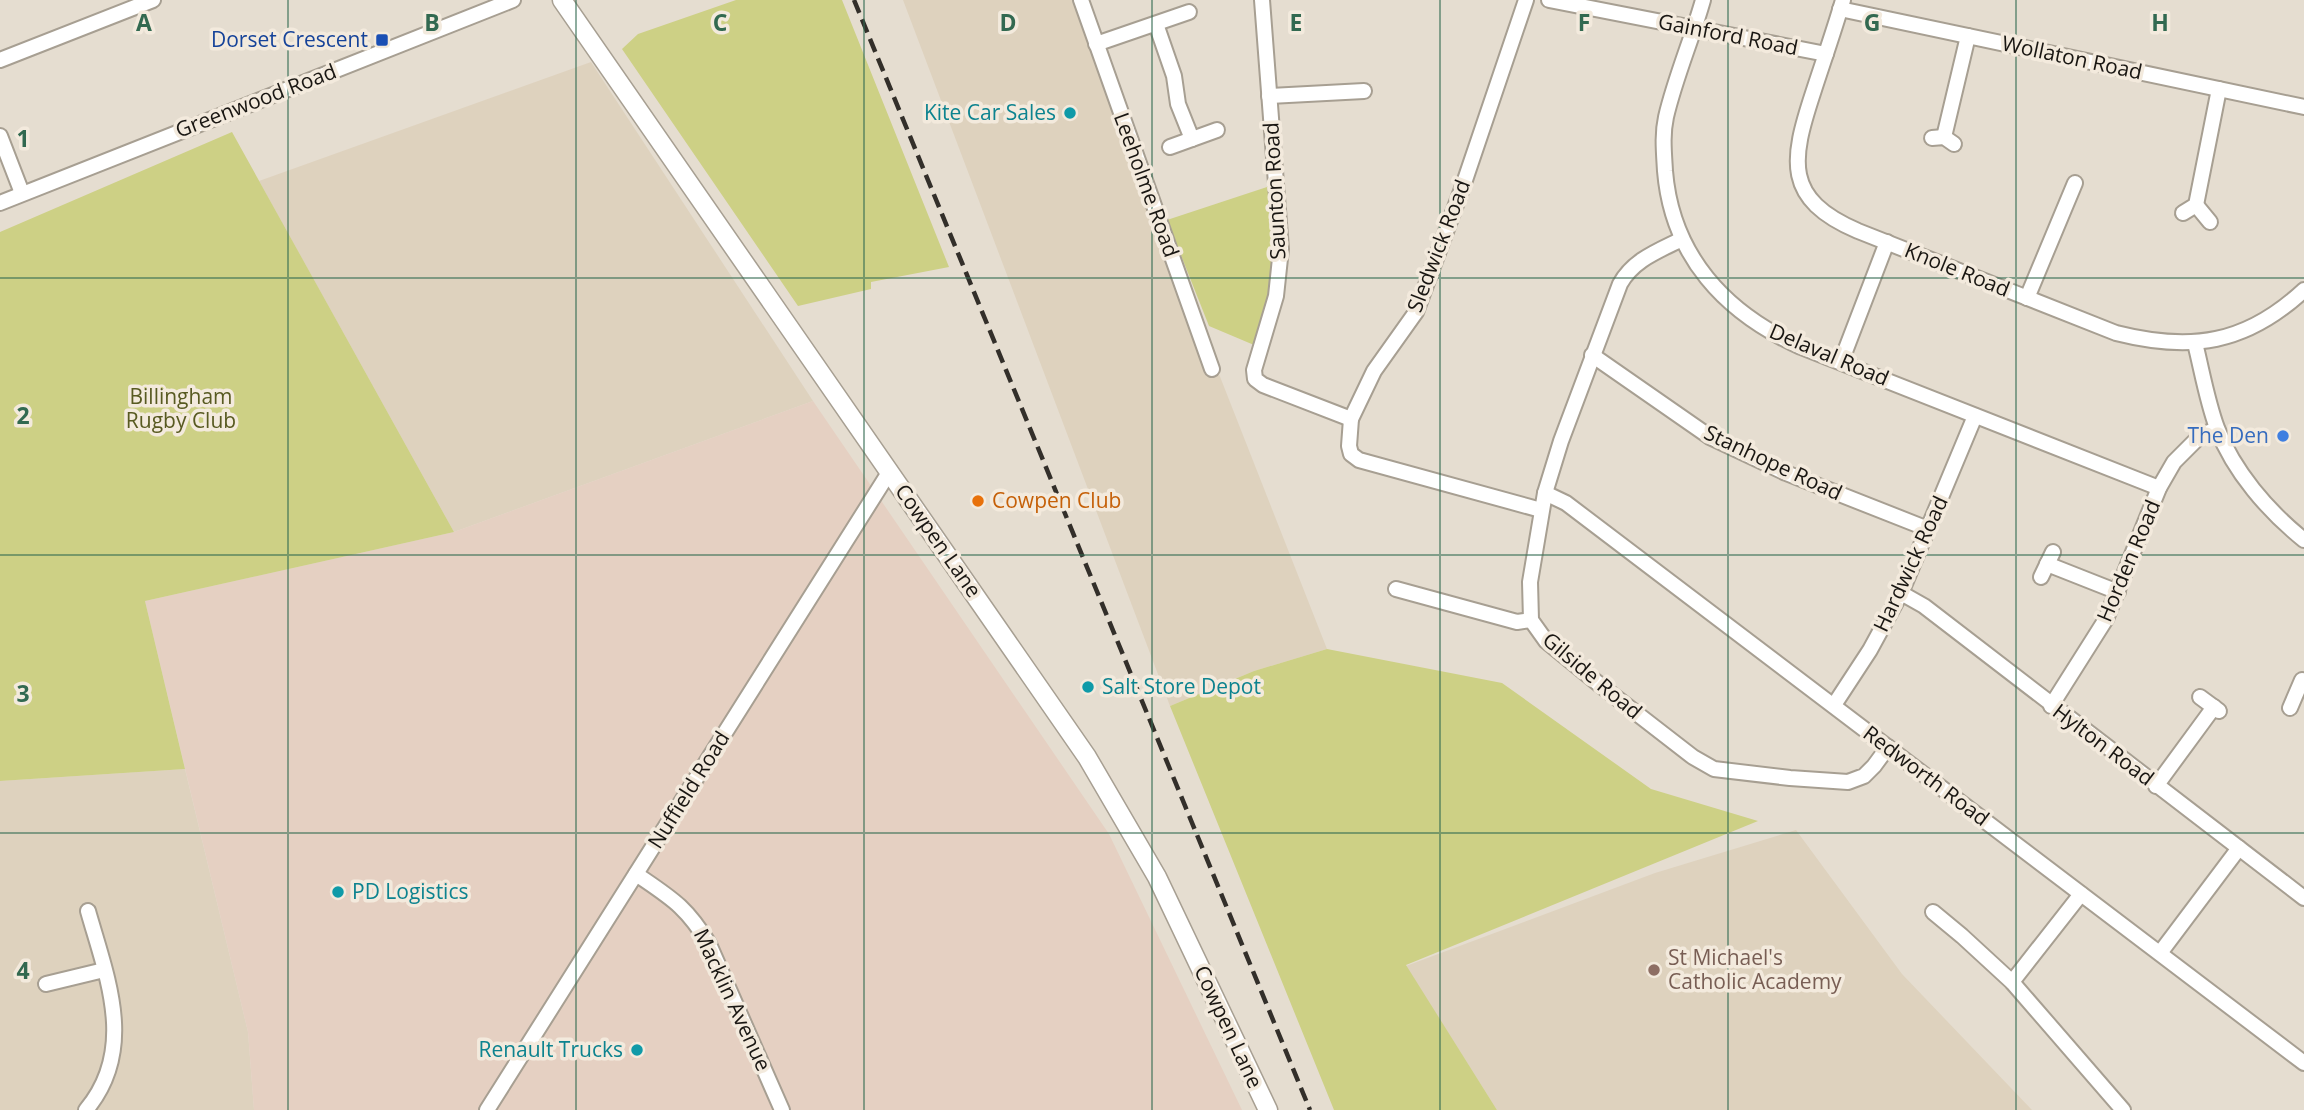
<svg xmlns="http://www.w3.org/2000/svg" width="2304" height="1110" font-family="'Open Sans',sans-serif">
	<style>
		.built { fill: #ded2be }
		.industrial { fill: #e5d0c2 }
		.green { fill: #cdd085 }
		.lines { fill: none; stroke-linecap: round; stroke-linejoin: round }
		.minor-casing { stroke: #a79f92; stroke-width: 18 }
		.tertiary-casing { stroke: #a79f92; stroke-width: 21 }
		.minor { stroke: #fff; stroke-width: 14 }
		.tertiary { stroke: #fff; stroke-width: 18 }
		.rail { stroke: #332f2a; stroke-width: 4.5; stroke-dasharray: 14 7; stroke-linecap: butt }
		.grid { fill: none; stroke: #326950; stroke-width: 2; stroke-opacity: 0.55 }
		.transit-dot { fill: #1a4fb4; stroke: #f3eadd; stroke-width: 2.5 }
		.culture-dot { fill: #0f9aa8; stroke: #f3eadd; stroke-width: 2.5 }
		.shop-dot { fill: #3f7fe0; stroke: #f3eadd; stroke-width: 2.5 }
		.food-dot { fill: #e8710a; stroke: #f3eadd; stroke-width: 2.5 }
		.education-dot { fill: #8d6e63; stroke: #f3eadd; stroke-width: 2.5 }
		.labels { text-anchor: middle; stroke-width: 7; stroke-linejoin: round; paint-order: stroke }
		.street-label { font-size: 21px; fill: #191612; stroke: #f3eadd }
		.transit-label { font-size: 21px; fill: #164399; stroke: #f3eadd; text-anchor: end }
		.culture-label { font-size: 21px; fill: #0d838f; stroke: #f3eadd; text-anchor: end }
		.park-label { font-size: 21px; fill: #585a21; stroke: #f3eadd }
		.shop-label { font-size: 21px; fill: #366cbe; stroke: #f3eadd; text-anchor: end }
		.food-label { font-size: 21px; fill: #c56008; stroke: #f3eadd; text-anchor: start }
		.education-label { font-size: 21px; fill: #785e54; stroke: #f3eadd; text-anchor: start }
		.grid-label { font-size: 23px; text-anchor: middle; font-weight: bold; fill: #326950; stroke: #f3eadd; stroke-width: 7; stroke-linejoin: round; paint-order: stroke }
	</style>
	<rect width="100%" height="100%" fill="#e5ddd0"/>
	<!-- built -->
	<g class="built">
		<path d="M903,0H1072L1327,649L1254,671L1170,706Z"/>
		<path d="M591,62L813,401L454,532L259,181Z"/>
		<path d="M185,769L248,1032L254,1110H0V781Z"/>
		<path d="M1796,830L1902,974L2032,1110H1497L1406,966L1655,873Z"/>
	</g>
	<!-- industrial -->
	<path class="industrial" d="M813,401L1109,834L1242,1110H254L248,1032L145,601L454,532Z"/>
	<!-- green -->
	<g class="green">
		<path d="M736,0H842L949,267L871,282V289L798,306L622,49L638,34Z"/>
		<path d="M232,132L454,532L145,601L185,769L0,781V232Z"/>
		<path d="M1270,186L1276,248L1268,303L1254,345L1209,326L1167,220Z"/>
		<path d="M1327,649L1502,683L1651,789L1758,821L1406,965L1497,1110H1334L1170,706L1254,671Z"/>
	</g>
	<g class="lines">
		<defs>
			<g id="minor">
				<path d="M1081,0L1212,369"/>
				<path d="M1262,0L1281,249L1276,296L1254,370L1255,379L1263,385L1351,419"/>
				<path d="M1526,0L1463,186L1416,312L1374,371L1351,419L1349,446L1351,454L1359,460L1541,510"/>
				<path d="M1549,0L1826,54"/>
				<path d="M1703,0C1692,39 1675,78 1666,117C1662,135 1664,153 1665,171C1672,256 1725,313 1801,347L2159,488"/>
				<path d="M1843,0C1834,31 1823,62 1813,93C1791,160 1783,199 1858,231L2116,333C2191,352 2246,344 2304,290"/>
				<path d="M1840,9L2304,107"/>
				<path d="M1156,24L1174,76L1178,104L1192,139"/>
				<path d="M1096,44L1189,12"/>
				<path d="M0,60L153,0"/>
				<path d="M1269,96L1364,91"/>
				<path d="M0,136L22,193"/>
				<path d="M1944,137L1968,36"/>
				<path d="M1932,138L1944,137L1954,144"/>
				<path d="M1170,147L1217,130"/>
				<path d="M0,203L513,0"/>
				<path d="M2196,205L2210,222"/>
				<path d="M2183,213L2196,205L2219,89"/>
				<path d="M1682,239C1658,251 1633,260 1620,284L1561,441L1545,493L1530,582L1531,620L1546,641L1600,685L1693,757L1714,769L1790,778L1848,782L1864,776L1874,766L1888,747"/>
				<path d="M2027,298L2075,183"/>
				<path d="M2195,343C2202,371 2207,401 2217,428C2234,472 2268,511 2304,540"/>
				<path d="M1592,355L1710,437L1786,473L1928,529"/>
				<path d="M1841,362L1887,242"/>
				<path d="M1545,493L1566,503L2304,1063"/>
				<path d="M2047,564L2118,592"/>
				<path d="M2041,577L2053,552"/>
				<path d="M1396,589L1517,622L1531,620"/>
				<path d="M1901,593L1924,606L2304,898"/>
				<path d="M2200,697L2219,711"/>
				<path d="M1834,705L1870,650L1901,593L1975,416"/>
				<path d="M2051,706L2106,619L2159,488L2174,462L2201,435L2217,429"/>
				<path d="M2290,708L2302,680"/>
				<path d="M2156,786L2214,707"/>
				<path d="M636,874C671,898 686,906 709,944L782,1110"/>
				<path d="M1933,912L1962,936L2012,982L2123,1110"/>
				<path d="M2160,953L2239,848"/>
				<path d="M2012,982L2081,894"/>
				<path d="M46,984L104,970"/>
				<path d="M86,1110C137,1049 107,978 88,911"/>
				<path d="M487,1110L890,471"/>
			</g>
			<path id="tertiary" d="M562,0L1087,757L1157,877L1268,1110"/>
		</defs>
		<!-- minor casing -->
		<use href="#minor" class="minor-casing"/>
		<!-- tertiary casing -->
		<use href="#tertiary" class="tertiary-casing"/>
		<!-- minor -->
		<use href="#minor" class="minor"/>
		<!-- tertiary -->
		<use href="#tertiary" class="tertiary"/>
		<!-- rail -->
		<path class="rail" d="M854,0L1310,1110"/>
	</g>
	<!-- grid -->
	<path class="grid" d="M288,0V1110M576,0V1110M864,0V1110M1152,0V1110M1440,0V1110M1728,0V1110M2016,0V1110M0,278H2304M0,555H2304M0,833H2304"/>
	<!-- markers -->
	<rect class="transit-dot" x="375" y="33" width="14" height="14" rx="3.5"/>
	<g class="culture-dot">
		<circle cx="1070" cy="113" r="7"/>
		<circle cx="1088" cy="687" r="7"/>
		<circle cx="338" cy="892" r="7"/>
		<circle cx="637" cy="1050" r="7"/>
	</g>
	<circle class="shop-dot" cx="2283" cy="436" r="7"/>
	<circle class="food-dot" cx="978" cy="501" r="7"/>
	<circle class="education-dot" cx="1654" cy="970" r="7"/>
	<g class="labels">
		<!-- street labels -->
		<g class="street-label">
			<text transform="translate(1728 35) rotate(11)" y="7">Gainford Road</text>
			<text transform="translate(2072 58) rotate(12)" y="7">Wollaton Road</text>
			<text transform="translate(256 101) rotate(-21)" y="7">Greenwood Road</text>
			<text transform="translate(1146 185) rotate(70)" y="7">Leeholme Road</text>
			<text transform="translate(1275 191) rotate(-93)" y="7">Saunton Road</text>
			<text transform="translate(1439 246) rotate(-69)" y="7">Sledwick Road</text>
			<text transform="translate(1957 270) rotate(22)" y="7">Knole Road</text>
			<text transform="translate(1829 355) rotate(23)" y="7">Delaval Road</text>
			<text transform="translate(1773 463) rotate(25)" y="7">Stanhope Road</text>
			<text transform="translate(938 541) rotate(55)" y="7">Cowpen Lane</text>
			<text transform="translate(2129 561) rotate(-67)" y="7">Horden Road</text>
			<text transform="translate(1911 564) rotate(-65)" y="7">Hardwick Road</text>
			<text transform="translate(1592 676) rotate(40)" y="7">Gilside Road</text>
			<text transform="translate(2103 745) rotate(37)" y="7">Hylton Road</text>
			<text transform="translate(1926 776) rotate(37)" y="7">Redworth Road</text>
			<text transform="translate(689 790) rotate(-58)" y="7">Nuffield Road</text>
			<text transform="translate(732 1000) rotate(65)" y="7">Macklin Avenue</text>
			<text transform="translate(1228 1027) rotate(65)" y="7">Cowpen Lane</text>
		</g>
		<!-- transit labels -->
		<g class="transit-label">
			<text x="368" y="47">Dorset Crescent</text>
		</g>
		<!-- culture labels -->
		<g class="culture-label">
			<text x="1056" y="120">Kite Car Sales</text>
			<text x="1102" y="694" text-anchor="start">Salt Store Depot</text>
			<text x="352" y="899" text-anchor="start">PD Logistics</text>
			<text x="623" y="1057">Renault Trucks</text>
		</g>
		<!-- park labels -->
		<g class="park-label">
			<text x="181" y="404">Billingham<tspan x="181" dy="24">Rugby Club</tspan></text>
		</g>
		<!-- shop labels -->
		<g class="shop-label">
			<text x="2269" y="443">The Den</text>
		</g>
		<!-- food labels -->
		<g class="food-label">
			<text x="992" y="508">Cowpen Club</text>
		</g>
		<!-- education labels -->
		<g class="education-label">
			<text x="1668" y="965">St Michael's<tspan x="1668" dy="24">Catholic Academy</tspan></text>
		</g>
	</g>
	<g class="grid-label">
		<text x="144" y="31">A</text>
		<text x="432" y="31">B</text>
		<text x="720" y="31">C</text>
		<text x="1008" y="31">D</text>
		<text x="1296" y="31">E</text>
		<text x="1584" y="31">F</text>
		<text x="1872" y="31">G</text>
		<text x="2160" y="31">H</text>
		<text x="23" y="147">1</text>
		<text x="23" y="424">2</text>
		<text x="23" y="702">3</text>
		<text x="23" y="979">4</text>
	</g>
</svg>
